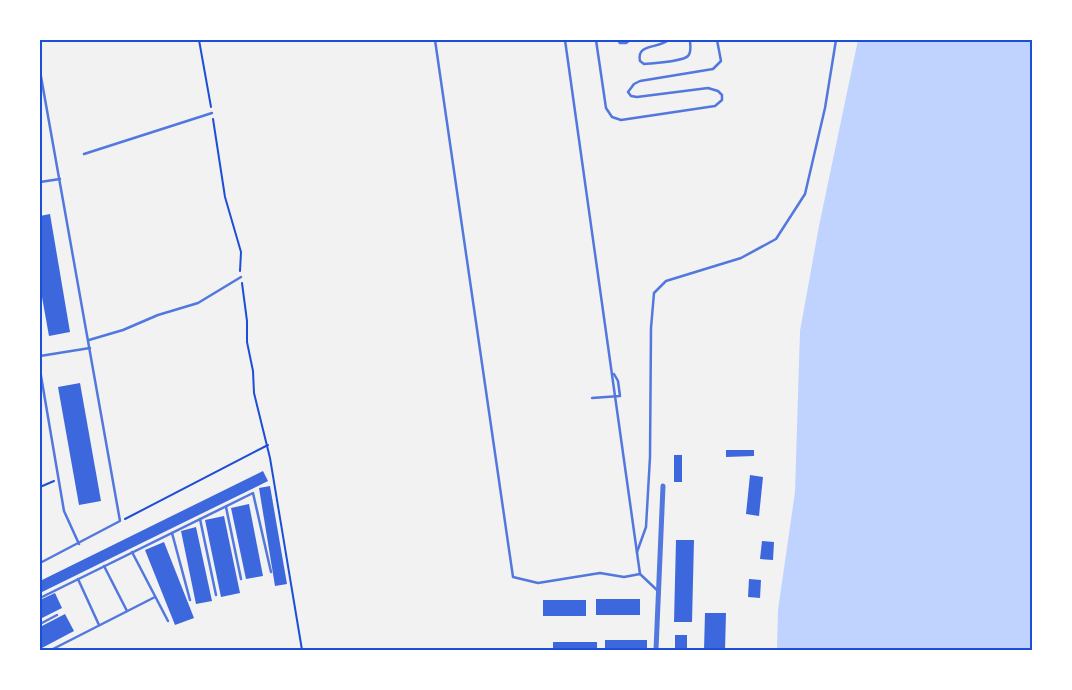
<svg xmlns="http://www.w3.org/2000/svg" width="1072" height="690" font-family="Manrope,sans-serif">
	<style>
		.water { fill: #bfd3fe }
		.building { fill: #3d67dc }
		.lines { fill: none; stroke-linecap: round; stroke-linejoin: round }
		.path { stroke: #1d4ed8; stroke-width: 2 }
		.service { stroke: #5277de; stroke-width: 2.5 }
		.minor { stroke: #5277de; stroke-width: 5 }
		.neatline { fill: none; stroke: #1d4ed8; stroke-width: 2 }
	</style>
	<rect width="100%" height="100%" fill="#f2f2f2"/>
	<!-- water -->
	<path class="water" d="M858,40H1032V650H777L778,610L795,492L800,331L819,226Z"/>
	<!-- building -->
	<g class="building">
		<path d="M50,214L70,332L49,336L40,286V216Z"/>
		<path d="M80,383L101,501L79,505L58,387Z"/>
		<path d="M726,450H754V456L726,457Z"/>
		<rect x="674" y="455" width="8" height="27"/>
		<path d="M263,471L268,481L40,593V581Z"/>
		<path d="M750,475L763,477L759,516L746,514Z"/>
		<path d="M270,486L287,584L275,586L259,488Z"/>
		<path d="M249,504L263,576L246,579L231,508Z"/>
		<path d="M224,516L240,593L221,597L205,520Z"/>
		<path d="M196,527L212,601L196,604L181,531Z"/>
		<path d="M676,540H694L692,622H674Z"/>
		<path d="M762,541L774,542L773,560L760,559Z"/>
		<path d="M164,542L194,618L175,625L145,550Z"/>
		<path d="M749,579L761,580L760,598L748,597Z"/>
		<path d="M55,593L62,608L40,619V600Z"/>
		<rect x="596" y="599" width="44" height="16"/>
		<rect x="543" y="600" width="43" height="16"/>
		<path d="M705,613H726L725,650H704Z"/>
		<path d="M65,614L74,631L40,649V627Z"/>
		<rect x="675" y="635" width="12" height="15"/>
		<rect x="605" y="640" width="42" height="10"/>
		<rect x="553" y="642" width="44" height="8"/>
	</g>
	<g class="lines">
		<!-- path -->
		<g class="path">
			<path d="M199,40L211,107"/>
			<path d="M213,119L225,197L241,252L240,271"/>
			<path d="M242,283L247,321V342L253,371L254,393L270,458L302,650"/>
			<path d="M40,487L54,481"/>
			<path d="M125,519L268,445"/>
		</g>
		<!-- service -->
		<g class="service">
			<path d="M435,40L513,577L538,583L600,573L624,577L640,574"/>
			<path d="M565,40L640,574L658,591"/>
			<path d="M596,40L606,108L612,117L621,120L715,106L722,100V95L718,91L708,88L637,97L631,96L628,92L634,84L640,81L713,69L721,61L717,40"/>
			<path d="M618,40L620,43H626L630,40"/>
			<path d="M668,40C659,49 636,43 640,61L644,64C653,63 682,62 688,56C692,52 690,45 690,40"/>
			<path d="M40,71L120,521L40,563"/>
			<path d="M84,154L212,113"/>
			<path d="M40,182L60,179"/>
			<path d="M89,340L123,330L158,315L198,303L241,277"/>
			<path d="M40,356L90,348"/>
			<path d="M40,370L64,511L79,544"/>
			<path d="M592,398L620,396L618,381L614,374"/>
			<path d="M226,507L241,579"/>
			<path d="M200,519L216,595"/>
			<path d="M172,533L190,600"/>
			<path d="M132,552L168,621"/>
			<path d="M637,552L646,527L650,457L651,328L654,293L666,281L741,258L776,239L805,194L825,108L836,40"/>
			<path d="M104,566L127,611"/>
			<path d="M78,579L99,625"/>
			<path d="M40,598L253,493L271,572"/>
			<path d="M40,624L57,615"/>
			<path d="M51,650L155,597"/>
		</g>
		<!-- minor -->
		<path class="minor" d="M656,650L663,486"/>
	</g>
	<!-- border -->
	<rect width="1072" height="690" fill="none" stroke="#ffffff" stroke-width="82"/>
	<rect x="41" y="41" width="990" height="608" class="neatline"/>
</svg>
